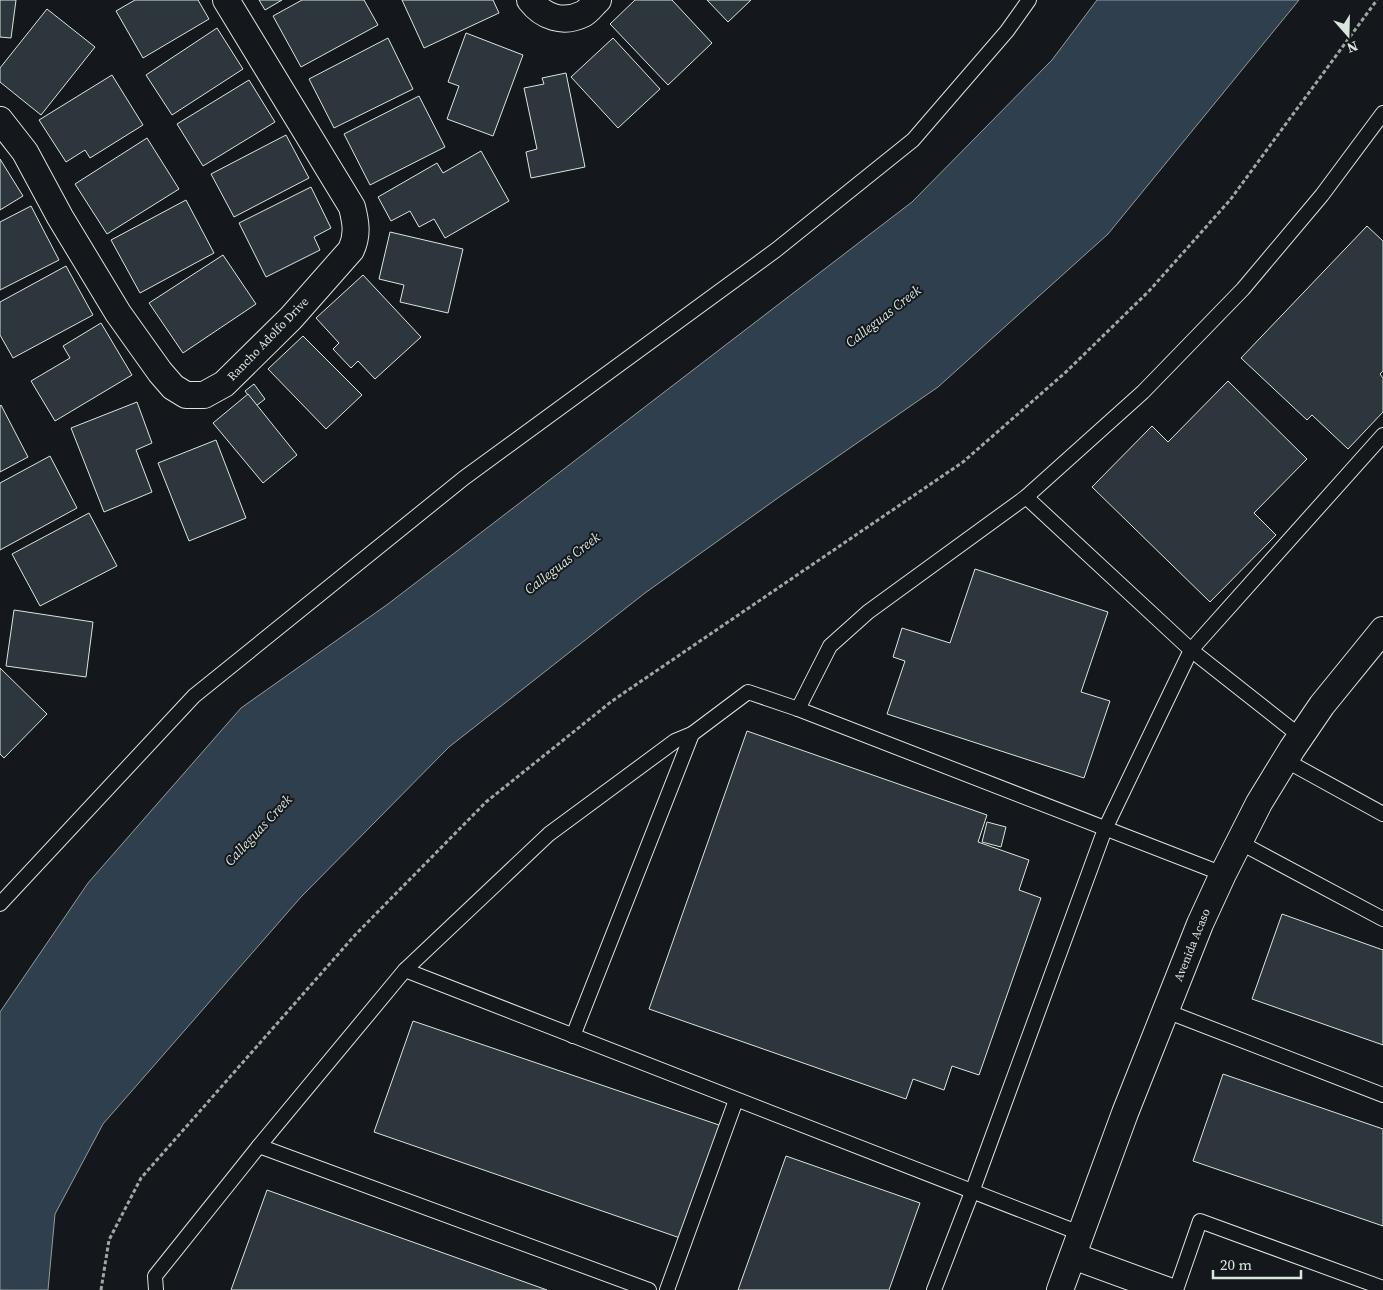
<svg xmlns="http://www.w3.org/2000/svg" width="1383" height="1290" font-family="'Source Serif 4',serif">
	<style>
		.water { fill: #2f3f4d; stroke: #939e99 }
		.building { fill: #2c363c; stroke: #d8e6dc }
		.lines { fill: none; stroke-linecap: round; stroke-linejoin: round }
		.lane-casing { stroke: #d8e6dc; stroke-width: 16 }
		.street-casing { stroke: #d8e6dc; stroke-width: 28 }
		.path { stroke: #9da8a2; stroke-width: 3; stroke-dasharray: 4 2.5; stroke-linecap: butt }
		.lane { stroke: #14181c; stroke-width: 14 }
		.street { stroke: #14181c; stroke-width: 26 }
		.labels { text-anchor: middle; stroke-width: 4; stroke-linejoin: round; paint-order: stroke }
		.street-label { font-size: 12px; fill: #d8e6dc; stroke: #14181c }
		.water-label { font-size: 14px; font-style: italic; fill: #d8e6dc; stroke: #14181c }
	</style>
	<rect width="100%" height="100%" fill="#14181c"/>
	<!-- water -->
	<path class="water" d="M1097,0H1299L1108,234L938,387L782,495L645,593L449,747L301,897L103,1124L55,1214L48,1290H0V1012L88,883L241,708L388,604L912,202L1052,60Z"/>
	<!-- building -->
	<g class="building">
		<path d="M0,0H16L11,38L0,37Z"/>
		<path d="M135,0H198L209,19L143,58L116,11Z"/>
		<path d="M259,0H282L265,10Z"/>
		<path d="M302,0H364L378,25L301,67L273,16Z"/>
		<path d="M402,0H493L499,13L424,48Z"/>
		<path d="M635,0H672L712,43L668,85L610,24Z"/>
		<path d="M707,0H751L728,22Z"/>
		<path d="M47,9L95,47L41,115L0,82V68Z"/>
		<path d="M217,28L243,69L172,115L146,75Z"/>
		<path d="M466,33L523,55L493,136L447,119L459,86L448,82Z"/>
		<path d="M388,38L413,89L334,128L309,79Z"/>
		<path d="M613,38L660,89L618,128L571,77Z"/>
		<path d="M566,73L585,167L531,178L526,152L537,149L524,88L544,84L542,78Z"/>
		<path d="M112,75L143,125L90,158L85,150L66,162L39,120Z"/>
		<path d="M249,80L275,122L203,166L177,124Z"/>
		<path d="M419,96L445,147L370,185L344,134Z"/>
		<path d="M286,135L309,178L234,217L211,174Z"/>
		<path d="M147,138L179,189L107,234L75,184Z"/>
		<path d="M481,151L509,201L445,238L434,219L419,227L410,211L391,221L378,197L437,163L443,173Z"/>
		<path d="M0,159L23,196L0,210Z"/>
		<path d="M311,187L331,228L314,237L320,250L266,277L239,223Z"/>
		<path d="M186,200L214,253L140,293L111,240Z"/>
		<path d="M31,206L59,260L0,290V222Z"/>
		<path d="M1367,226L1383,241V371L1380,374L1383,378V412L1348,449L1312,415L1307,420L1241,358Z"/>
		<path d="M390,232L463,249L448,313L400,302L404,285L379,279Z"/>
		<path d="M223,255L256,304L183,353L149,303Z"/>
		<path d="M66,266L93,315L13,358L0,335V302Z"/>
		<path d="M363,275L421,337L375,379L358,361L351,368L333,349L339,343L316,318Z"/>
		<path d="M101,323L132,375L55,421L31,381L70,358L63,346Z"/>
		<path d="M303,336L362,395L326,429L268,369Z"/>
		<path d="M1228,381L1307,459L1254,513L1276,535L1210,602L1092,487L1152,426L1168,442Z"/>
		<path d="M254,384L265,399L256,406L245,391Z"/>
		<path d="M248,394L297,455L263,483L213,423Z"/>
		<path d="M137,402L152,443L136,450L152,492L104,512L71,428Z"/>
		<path d="M1,405L28,457L0,472V406Z"/>
		<path d="M216,440L246,518L189,541L158,463Z"/>
		<path d="M50,456L77,508L0,550V483Z"/>
		<path d="M89,513L117,566L40,606L12,554Z"/>
		<path d="M975,569L1108,612L1081,692L1110,701L1084,778L887,714L905,661L893,657L902,628L950,643Z"/>
		<path d="M14,610L93,622L86,677L6,666Z"/>
		<path d="M0,668L47,714L4,758L0,754Z"/>
		<path d="M747,731L987,815L978,842L1029,860L1019,890L1041,898L979,1075L952,1066L944,1090L913,1079L906,1099L649,1009Z"/>
		<path d="M987,822L1006,827L1001,847L982,842Z"/>
		<path d="M1282,914L1383,950V1045L1252,999Z"/>
		<path d="M413,1021L722,1126L683,1239L374,1132Z"/>
		<path d="M1223,1074L1383,1129V1226L1193,1161Z"/>
		<path d="M786,1156L920,1203L889,1290H738Z"/>
		<path d="M267,1190L547,1290H231Z"/>
	</g>
	<g class="lines">
		<defs>
			<g id="lane">
				<path d="M1026,497L1191,650L1300,736"/>
				<path d="M798,709L830,646L868,612L1026,497L1143,392L1243,289L1322,195L1383,113"/>
				<path d="M1285,760L1383,814"/>
				<path d="M1239,842L1383,919"/>
				<path d="M0,904L194,696L464,478L776,250L913,140L1007,31L1029,0"/>
				<path d="M405,970L549,834L675,741L692,734"/>
				<path d="M1166,1011L1383,1095"/>
				<path d="M573,1036L692,734L748,692L798,709L1223,874"/>
				<path d="M259,1146L649,1290"/>
				<path d="M156,1290L155,1276L259,1146L405,970L1082,1234"/>
				<path d="M667,1290L736,1100"/>
				<path d="M934,1290L972,1192L1105,829L1191,650L1383,435"/>
				<path d="M1176,1290L1200,1221L1383,1288"/>
			</g>
			<g id="street">
				<path d="M530,0C543,17 563,24 583,14C589,11 593,4 598,0"/>
				<path d="M0,120L25,152L60,217L118,313L160,372L173,387L186,395H204L224,384L291,318L351,250C358,235 356,223 352,207L226,0"/>
				<path d="M1073,1256L1166,1290"/>
				<path d="M1060,1290L1125,1113L1200,924L1223,874L1259,803L1292,749L1322,705L1383,630"/>
			</g>
		</defs>
		<!-- lane casing -->
		<use href="#lane" class="lane-casing"/>
		<!-- street casing -->
		<use href="#street" class="street-casing"/>
		<!-- path -->
		<path class="path" d="M101,1290L109,1240L141,1178L355,935L486,802L612,701L963,462L1067,371L1149,291L1230,200L1377,0"/>
		<!-- lane -->
		<use href="#lane" class="lane"/>
		<!-- street -->
		<use href="#street" class="street"/>
	</g>
	<g class="labels">
		<!-- street labels -->
		<g class="street-label">
			<text transform="translate(268 339) rotate(-46)" y="4">Rancho Adolfo Drive</text>
			<text transform="translate(1192 945) rotate(-68)" y="4">Avenida Acaso</text>
		</g>
		<!-- water labels -->
		<g class="water-label">
			<text transform="translate(883 316) rotate(-38)" y="5">Calleguas Creek</text>
			<text transform="translate(562 563) rotate(-38)" y="5">Calleguas Creek</text>
			<text transform="translate(258 830) rotate(-47)" y="5">Calleguas Creek</text>
		</g>
	</g>
	<!-- north arrow -->
	<g transform="translate(1348 35) rotate(160)" stroke="#14181c" stroke-width="4" paint-order="stroke">
	<path d="M0-4L9 19L0 12L-9 19Z" fill="#d8e6dc"/>
	<text y="-8" font-size="14" font-weight="bold" text-anchor="middle" fill="#d8e6dc">N</text>
	</g>
	<!-- scale -->
	<path d="M1213 1270v8h88v-8" fill="none" stroke="#d8e6dc" stroke-width="2.5"/>
	<text x="1220" y="1270" font-size="15" fill="#d8e6dc" stroke="#14181c" stroke-width="4" paint-order="stroke">20 m</text>
</svg>
